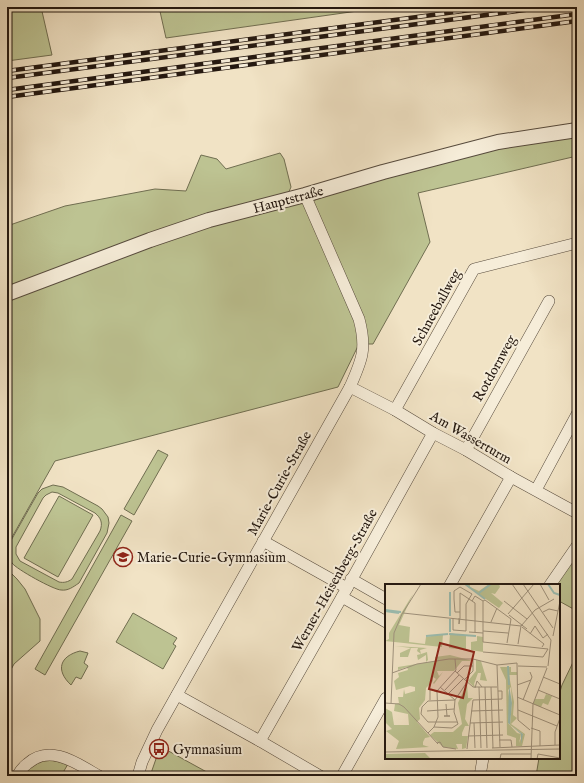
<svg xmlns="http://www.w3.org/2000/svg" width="584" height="783" font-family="'IM FELL English',serif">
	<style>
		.green { fill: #bdc392; stroke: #706e51; fill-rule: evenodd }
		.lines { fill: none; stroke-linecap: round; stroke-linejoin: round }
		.minor-casing { stroke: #574b3d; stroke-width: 12 }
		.tertiary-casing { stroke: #574b3d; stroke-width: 16 }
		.minor { stroke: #f6edd9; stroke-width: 11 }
		.tertiary { stroke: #f6edd9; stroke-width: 14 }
		.rail-casing { stroke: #241810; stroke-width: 4.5 }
		.rail { stroke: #f6edd9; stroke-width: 3; stroke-dasharray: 9; stroke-linecap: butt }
		.labels { text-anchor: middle; stroke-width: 4; stroke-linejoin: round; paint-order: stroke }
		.street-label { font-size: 14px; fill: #241810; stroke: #f6edd9 }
		.poi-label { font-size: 14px; fill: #241810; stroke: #f6edd9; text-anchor: start }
		.inset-river { fill: none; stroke: #9bbeb2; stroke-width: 2 }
		.inset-road { fill: none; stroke: #9f927d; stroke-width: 1 }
		.view { fill: #8f2418; fill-opacity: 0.15; stroke: #8f2418; stroke-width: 2 }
		.inset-edge { fill: none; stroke: #241810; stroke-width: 2 }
	</style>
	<rect width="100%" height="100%" fill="#f1e3c5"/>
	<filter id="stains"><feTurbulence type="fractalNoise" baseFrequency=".005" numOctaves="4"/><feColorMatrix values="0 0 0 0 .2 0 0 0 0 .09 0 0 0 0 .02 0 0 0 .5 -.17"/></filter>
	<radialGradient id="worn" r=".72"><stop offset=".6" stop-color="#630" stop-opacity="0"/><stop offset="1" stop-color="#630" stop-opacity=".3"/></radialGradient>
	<!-- green -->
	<g class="green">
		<path d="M7,7H41L52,55L7,61Z"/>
		<path d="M159,7H386L166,38Z"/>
		<path d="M577,136V156L418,193L430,242L373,344H359L338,387L55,461L7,546V226L65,206L155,189L186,191L201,155L217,159L226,169L280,153L284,159L291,187L284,203H302L304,204L331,194L501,146Z"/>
		<path d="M158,450L168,455L134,515L124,509Z"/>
		<path d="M53,485L63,487L98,506L102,509L108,517L109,523L107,533L79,583C73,587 68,591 61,590C54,590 16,569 12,563C8,557 8,551 9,544L38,493L42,489ZM52,492L58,493L95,513C101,518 103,523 100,531L72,579C68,582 64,583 59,582L20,561L16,554V547L43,498L46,495Z"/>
		<path d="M59,496L93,515L58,577L24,558Z"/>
		<path d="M121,515L132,521L45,675L35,669Z"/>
		<path d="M577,552V611L559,601V585H556Z"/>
		<path d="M7,569L17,579L25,589L40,619V641L14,664L7,677Z"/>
		<path d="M133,613L177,638L173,644L176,646L163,669L116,642Z"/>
		<path d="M80,651L88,653L84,663L88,666L81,679L76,677L71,685C55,670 60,656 80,651Z"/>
		<path d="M577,654V776H536L539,758H559V695L562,685Z"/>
		<path d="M163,748L214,776H150L157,756Z"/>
		<path d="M46,759L68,764L61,776H25L23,775L30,767Z"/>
	</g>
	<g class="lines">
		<defs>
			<g id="minor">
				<path d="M350,387L395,410L433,433L466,450L511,477L577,513"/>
				<path d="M395,410L474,269L577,243"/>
				<path d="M466,450L549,301"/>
				<path d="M536,490L577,414"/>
				<path d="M263,541L347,588"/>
				<path d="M351,579L386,599"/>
				<path d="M450,585L511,477"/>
				<path d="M550,585L577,546"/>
				<path d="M342,597L386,622"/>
				<path d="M177,695L260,741L320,776"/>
				<path d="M260,741L347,588L433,433"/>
				<path d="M17,776C20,771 23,767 27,764C50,743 78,764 99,776"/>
				<path d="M138,776L142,762L157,730L350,387C362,360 367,349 359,319L305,195"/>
				<path d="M342,776L386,698"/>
				<path d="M480,776L483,758"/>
			</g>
			<path id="tertiary" d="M7,294L150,240L209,220L305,195L383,172L498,142L577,130"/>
		</defs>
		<!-- minor casing -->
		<use href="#minor" class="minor-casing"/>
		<!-- tertiary casing -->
		<use href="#tertiary" class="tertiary-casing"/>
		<!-- minor -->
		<use href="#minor" class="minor"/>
		<!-- tertiary -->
		<use href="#tertiary" class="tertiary"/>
		<defs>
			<g id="rail">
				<path d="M7,71L493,7"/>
				<path d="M7,78L547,7"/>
				<path d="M7,90L577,14"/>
				<path d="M7,97L577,21"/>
			</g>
		</defs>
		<!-- rail casing -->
		<use href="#rail" class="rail-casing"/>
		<!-- rail -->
		<use href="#rail" class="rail"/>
	</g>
	<!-- icons -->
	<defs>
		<symbol id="school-ring" viewBox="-11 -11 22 22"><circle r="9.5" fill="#f6edd9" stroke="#8f2418" stroke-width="1.5"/><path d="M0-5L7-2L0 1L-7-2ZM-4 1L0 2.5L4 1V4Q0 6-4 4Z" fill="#8f2418"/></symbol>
		<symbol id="bus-ring" viewBox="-11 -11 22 22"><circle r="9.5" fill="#f6edd9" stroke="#8f2418" stroke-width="1.5"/><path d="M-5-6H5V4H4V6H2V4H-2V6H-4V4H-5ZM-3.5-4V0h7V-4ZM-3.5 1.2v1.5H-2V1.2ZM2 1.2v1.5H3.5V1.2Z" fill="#8f2418"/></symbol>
	</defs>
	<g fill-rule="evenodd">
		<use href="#school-ring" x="112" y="546" width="22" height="22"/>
		<use href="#bus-ring" x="148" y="738" width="22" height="22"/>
	</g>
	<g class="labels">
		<!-- street labels -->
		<g class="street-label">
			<text transform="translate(288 199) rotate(-15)" y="5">Hauptstraße</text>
			<text transform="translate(436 307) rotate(-61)" y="5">Schneeballweg</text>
			<text transform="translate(494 368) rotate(-61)" y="5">Rotdornweg</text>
			<text transform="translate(471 437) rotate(30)" y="5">Am Wasserturm</text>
			<text transform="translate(279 483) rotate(-61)" y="5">Marie-Curie-Straße</text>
			<text transform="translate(334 580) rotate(-61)" y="5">Werner-Heisenberg-Straße</text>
		</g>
		<!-- poi labels -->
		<g class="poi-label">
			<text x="137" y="562">Marie-Curie-Gymnasium</text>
			<text x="173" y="754">Gymnasium</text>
		</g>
	</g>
	<!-- overview -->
	<g transform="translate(385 584)">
		<rect width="175" height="175" fill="#f1e3c5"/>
		<path d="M79,0H85V3L94,7L104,0H114L115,3L110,10L106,9L118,19L114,24ZM28,10L14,41L25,43L24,58L40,60L41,53L58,50L57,63L0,57L4,55V49ZM65,49L81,52V66L64,64ZM92,52L98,53V68L86,66V58L92,57ZM10,62L42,64L35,66L36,70L42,68L43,76L41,78V71L33,76L32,71L36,70L32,67L33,64H26L23,73H15V69L26,64ZM65,71L88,77H77L69,87H52L54,92L58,88L49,100L48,99L51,95L48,93V97L41,104L40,116L34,124L35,135L32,138L45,153L40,154L38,158V161L44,163L11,165L14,157L1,147L7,145L0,138V124L7,128L9,141H24L23,130L9,127L10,120L14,119L13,113H18L19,105L20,110L30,107V103L25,102L11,106L9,97L14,93L13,89L23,86L22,83L13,86V83L50,77V73ZM91,76L96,77L102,97L95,96L96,89H93L89,100L90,104L83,97L91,87ZM115,83H126V88H132V91H124L129,118L128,131L132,134L126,140L140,150L137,162H131V154L122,151L121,96ZM126,103L127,119L125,141L138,150L134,159L136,150L132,149L123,139L125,120L123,106ZM82,99L83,114H88L82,120L80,135L84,142H80L77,149V152H83L81,164L77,165V160H71L73,165L58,163L45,151L49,148H68L77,140L73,119ZM161,110L167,112L163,121L158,119L156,123L148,120L150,115H159ZM40,169L46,175H0V170Z" fill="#bdc392" fill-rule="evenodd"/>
		<path d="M124,101L127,119L125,141L138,150L136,160V150L123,139Z" fill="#9bbeb2"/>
		<path class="inset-river" d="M80,0L100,15M163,0L169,9L175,11M94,9L106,0M0,26L16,28M0,27L14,29M65,32V8M65,48V35M64,50L91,52M41,52L63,50M123,82L124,101"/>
		<path class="inset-road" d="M127,0L166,56L163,82M138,0L168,44M155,0L164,16M75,9L90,19V48M87,17L90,12L98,17M98,17V58L163,65L158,73L98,68M98,17L100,16L126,35L122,59M119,17L142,35M158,28L164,25L173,27M18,29L136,42M123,30L149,0M124,31L142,45M68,34V46L81,47V20L87,10L75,3L69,7V15L70,28H75M74,34V40L75,34M75,34V9M106,38L112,24M136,42L150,26L169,15M137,43L159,60L157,63M98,47L123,49M84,48L98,49M145,50L150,42L158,54L163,50M168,52L175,17M133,60L136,42M112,81L132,79L133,136L145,146M112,81L115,163M133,82L162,83M70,87L88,103H112M7,89L32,80L64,75H88L112,81M72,89L79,82H88M158,93L175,100M79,96L88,87V75M132,101L146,96M55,103L70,116M94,103L96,164M100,103L102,164M106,103L108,164M90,104L92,97L97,103M60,106L74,91M153,106L175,115M63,110L78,95M132,113L175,131M45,116V105L52,108M70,116L43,117L37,123L36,130L43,138H72M138,116L147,93L145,88M0,119L14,120L19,123L53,160M6,120L9,49L17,30L36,0M61,120L62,132H59H65H62M133,126L172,142M42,127L69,125M86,127L118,126M85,139L118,138M89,139L90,164M49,143L67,144L73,140L69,128L70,116L82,98M146,144L155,147V162M43,149L49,143L53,133L52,107L71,86L70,75M83,152L118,151M114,156H126L127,163M52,159L55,158L58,163L71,165M170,161V148L175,134M107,164L175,161M82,165L88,116L117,115V107H113M0,168L175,165M115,175L116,170H146M146,175L148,120L162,84M152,175L153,170L175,174"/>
		<path class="view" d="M55,59L89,68L78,114L44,105Z"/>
		<rect width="175" height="175" class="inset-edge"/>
	</g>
	<!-- margin -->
	<rect width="584" height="783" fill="none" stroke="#f1e3c5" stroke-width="24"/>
	<rect x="8" y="8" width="568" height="767" fill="none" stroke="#241810" stroke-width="2"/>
	<rect x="12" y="12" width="560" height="759" fill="none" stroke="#241810"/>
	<rect width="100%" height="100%" filter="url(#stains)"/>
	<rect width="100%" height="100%" fill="url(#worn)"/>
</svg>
